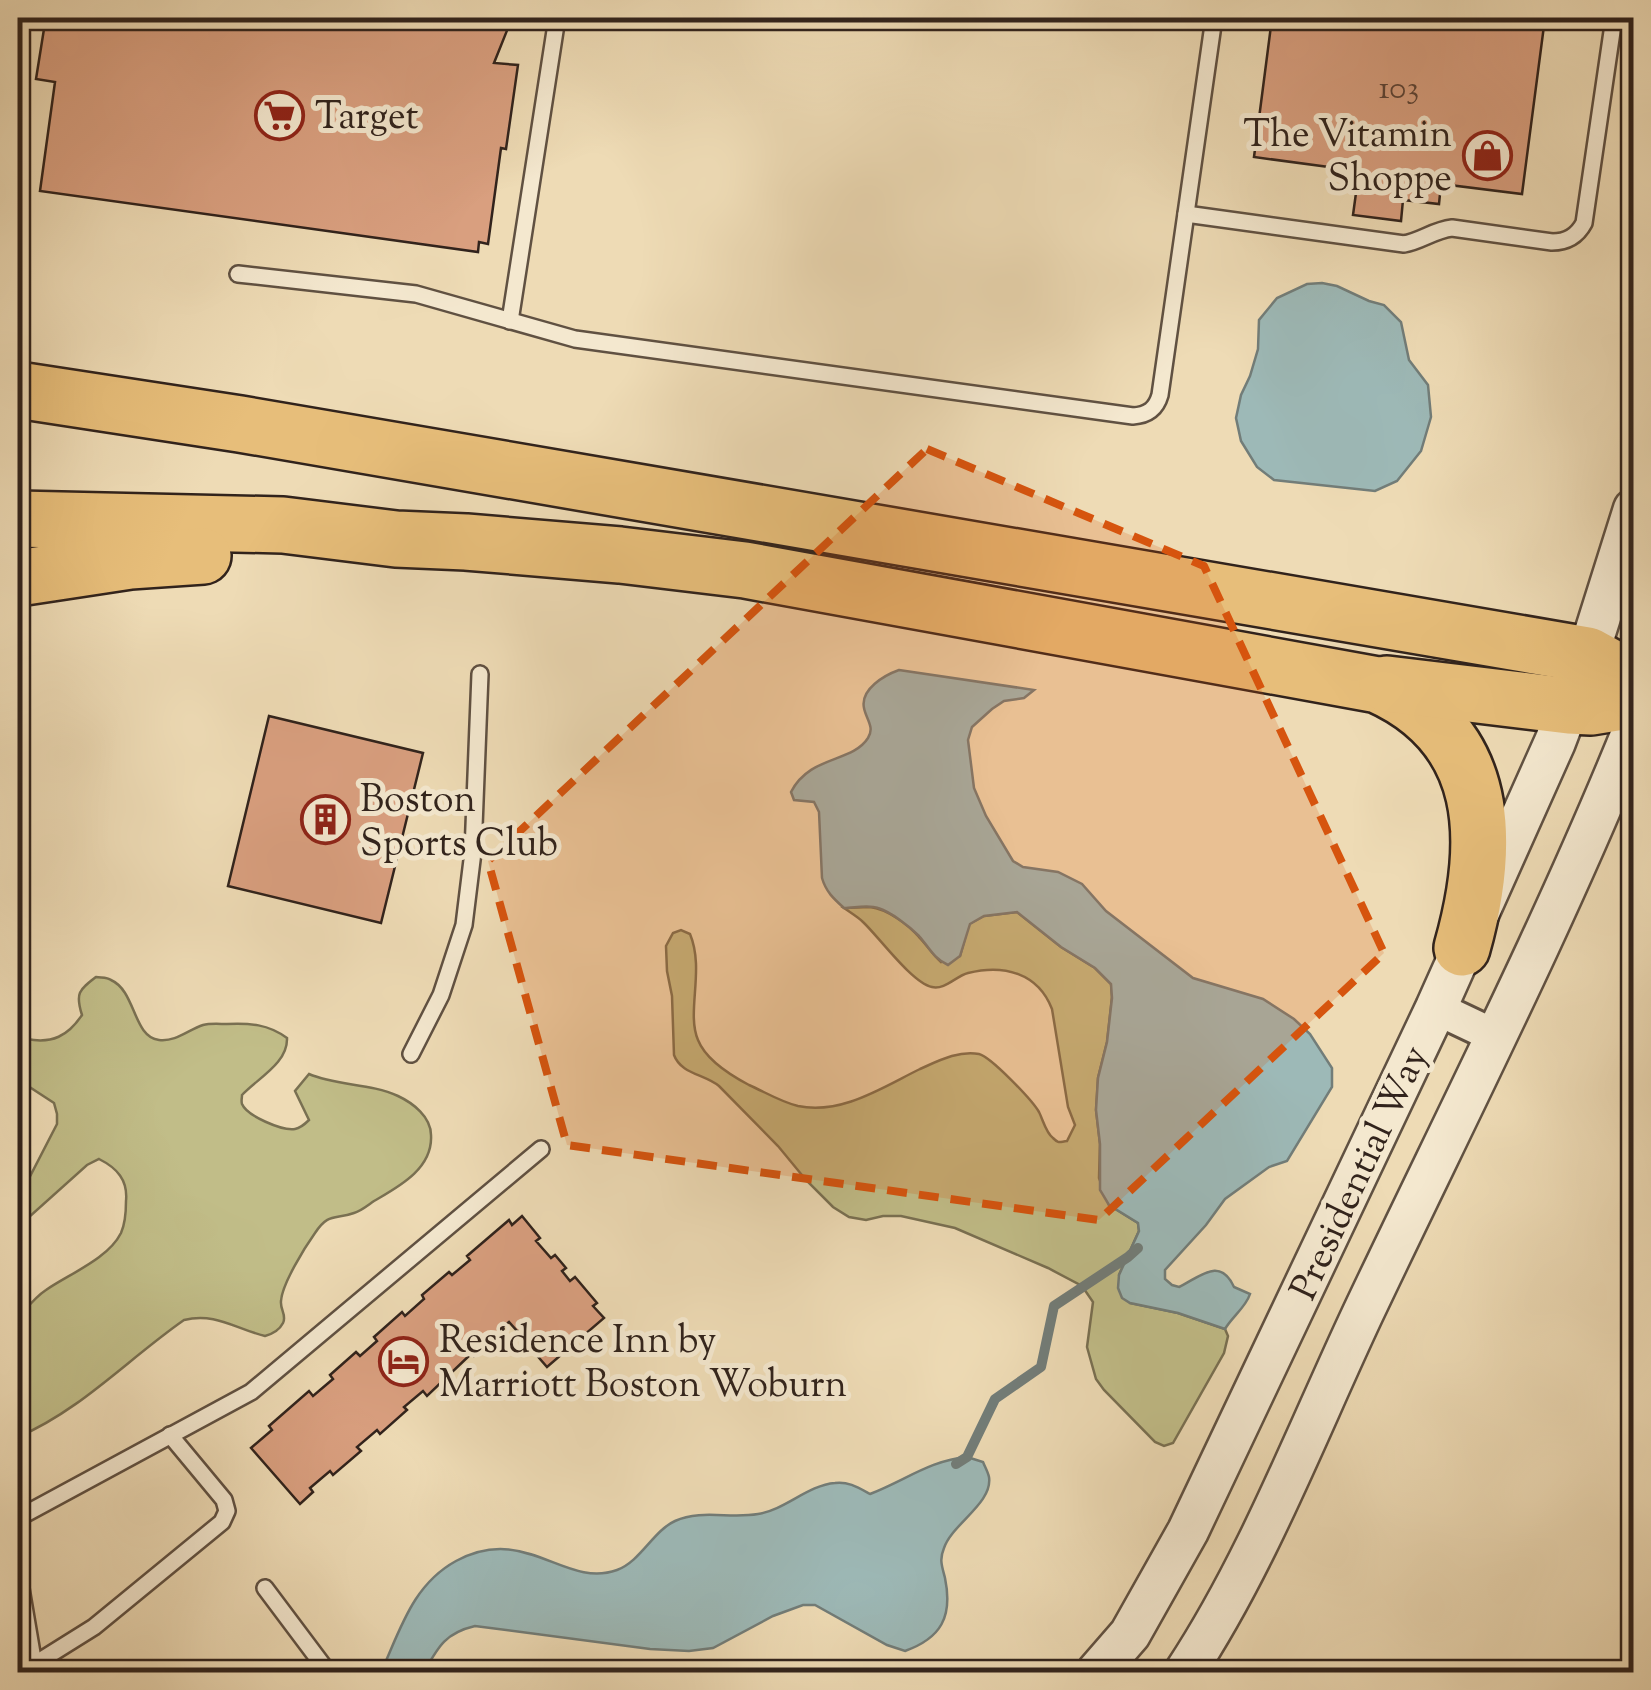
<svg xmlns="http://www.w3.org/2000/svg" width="1651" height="1690" font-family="'Sorts Mill Goudy',serif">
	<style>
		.green { fill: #c1bd88; stroke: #797052; stroke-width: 2.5 }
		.water { fill: #9db9b7; stroke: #727d79; stroke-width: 2.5 }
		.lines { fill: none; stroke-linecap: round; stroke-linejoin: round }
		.stream { stroke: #727d79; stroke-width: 10 }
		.building { fill: #d99f7f; stroke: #31231c; stroke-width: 2.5 }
		.service-casing { stroke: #605142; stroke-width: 20 }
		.minor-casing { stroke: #605142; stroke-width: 38 }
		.tertiary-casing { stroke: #605142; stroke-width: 45 }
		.motorway-casing { stroke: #31231c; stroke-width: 60 }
		.service { stroke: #f4e8cf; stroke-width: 15 }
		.minor { stroke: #f4e8cf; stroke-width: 32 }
		.tertiary { stroke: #f4e8cf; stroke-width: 40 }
		.motorway { stroke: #e7be7a; stroke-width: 55 }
		.marked { fill: #d6540e; fill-opacity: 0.2; stroke: #d6540e; stroke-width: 8; stroke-dasharray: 20 12; stroke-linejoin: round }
		.labels { text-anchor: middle; stroke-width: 10; stroke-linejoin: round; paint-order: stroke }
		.number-label { font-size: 32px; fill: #5b4235 }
		.poi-label { font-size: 38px; fill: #31231c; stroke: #f4e8cf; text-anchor: start }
		.street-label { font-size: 38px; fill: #31231c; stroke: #f4e8cf }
	</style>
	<rect width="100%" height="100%" fill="#eedbb5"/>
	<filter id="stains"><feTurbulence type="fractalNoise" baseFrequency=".002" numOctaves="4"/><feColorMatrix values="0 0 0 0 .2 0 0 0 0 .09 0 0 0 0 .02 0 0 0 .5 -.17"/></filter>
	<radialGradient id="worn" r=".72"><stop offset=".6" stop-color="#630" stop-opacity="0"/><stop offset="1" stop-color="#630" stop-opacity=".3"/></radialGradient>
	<!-- green -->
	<g class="green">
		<path d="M870,907C887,909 908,924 919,937C927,945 932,954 941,962L960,956L969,924L984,916L1017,912L1061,947L1095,968L1111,984L1112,997L1107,1042L1098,1078L1096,1110L1100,1144L1099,1178L1109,1205L1138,1223L1139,1231L1119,1275L1130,1303L1178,1313L1225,1329L1228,1336L1224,1353L1173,1443L1164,1446L1155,1442L1104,1390L1096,1379L1087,1347L1093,1302L1082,1286L1048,1268L955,1228L901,1216H883L866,1220L849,1217L833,1207L806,1180L778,1146L719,1086C704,1074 681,1074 674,1055L672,996L667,971L666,946L673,933L681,930L690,934C705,970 686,1012 698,1040C706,1060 730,1075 749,1085C765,1092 781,1102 798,1106C842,1115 883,1087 920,1069C938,1061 959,1050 979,1054C991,1057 1032,1100 1039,1112C1043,1120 1046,1133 1053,1138C1059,1144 1059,1142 1067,1141L1075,1125L1068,1107L1052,1009C1038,973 1004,964 968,973C956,976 945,990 932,987C912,983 879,937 863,922C858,917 851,913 844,908Z"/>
		<path d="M96,977C101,978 107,977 111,980C136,991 133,1037 159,1040C176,1042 188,1030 203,1025C210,1023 220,1024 227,1024C250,1023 268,1024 287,1038C288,1063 258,1078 242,1095C242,1098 241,1101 242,1104C247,1116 282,1131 295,1129C301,1128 305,1124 309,1120L295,1091L309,1074C337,1086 370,1083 398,1096C413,1103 431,1117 431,1135C433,1169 398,1187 374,1201C368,1205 361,1211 354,1213C335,1220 329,1212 315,1233C305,1247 282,1284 281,1301C280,1310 287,1315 283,1323C279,1331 272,1334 265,1336C236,1329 215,1312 184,1320C128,1359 81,1410 18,1437V1318C26,1309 35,1297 46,1290C69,1274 108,1259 121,1233C125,1224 126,1210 126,1201C128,1180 117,1168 99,1159L87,1165L18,1227V1196L25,1186L57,1124V1114L54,1103L25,1084L18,1076V1045L27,1039C52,1044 68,1036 82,1015C75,993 79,990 96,977Z"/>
	</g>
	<!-- water -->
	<g class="water">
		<path d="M1322,283L1337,286L1369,301L1384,305L1401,322L1409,360L1428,385L1431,417L1421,451L1397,481L1375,491L1274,480L1257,467L1241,441L1236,418L1241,395L1250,376L1258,349L1259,320L1277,298L1307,284Z"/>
		<path d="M899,670L1034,690L1024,698L1004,701L992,709L972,727L968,740L974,788L986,816L1013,861L1023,867L1058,872L1082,884L1106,911L1193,978L1263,999L1294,1019L1310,1034L1332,1068V1087L1287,1161L1269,1167L1225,1199L1206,1225L1165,1270V1279L1172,1285L1179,1287C1200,1277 1220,1256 1234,1287L1250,1294C1246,1307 1232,1317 1225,1329L1178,1313L1130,1303L1122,1298L1118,1288L1119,1275L1139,1231L1138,1223L1109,1205L1100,1190V1144L1096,1110L1098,1078L1107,1042L1112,998L1111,984L1095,968L1061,947L1017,912L984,916L970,924L960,956L948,965C933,958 929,947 919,936C909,926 891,912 878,908C868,904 854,908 844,908C834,899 826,892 822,878L819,812L814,802L794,800L791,792C810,755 852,763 868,738C875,727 866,719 864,708C860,689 885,675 899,670Z"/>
		<path d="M967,1457L983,1462C985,1467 988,1472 989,1477C993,1503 952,1524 944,1548C939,1560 942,1566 945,1578C953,1617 941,1638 905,1651L887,1645L815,1605H803L773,1616L713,1648L689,1651L650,1649L475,1626C445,1633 438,1647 424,1672H381C400,1631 412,1585 456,1561C526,1523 564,1589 617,1570C641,1561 653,1531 675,1521C701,1509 730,1519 758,1514C785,1510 808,1485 835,1483C848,1481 859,1488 870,1494C904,1481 931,1460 967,1457Z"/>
	</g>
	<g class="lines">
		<!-- stream -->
		<path class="stream" d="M956,1464L967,1457L995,1399L1041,1367L1054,1306L1128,1257L1138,1248"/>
	</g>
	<!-- building -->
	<g class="building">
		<path d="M18,18H512L494,63L518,65L506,149L501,148L488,244L479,242L478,252L40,191L55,82L36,79L44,29L18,25Z"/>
		<path d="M1272,18H1545L1522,194L1441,184L1439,204L1403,200L1401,221L1353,215L1359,171L1254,157Z"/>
		<path d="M269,716L423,753L381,923L228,886Z"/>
		<path d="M522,1216L540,1238L536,1241L551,1258L555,1255L566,1268L562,1271L570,1281L575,1277L597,1303L593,1306L604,1318L547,1367L534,1352L538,1348L522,1329L518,1332L509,1322L499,1330L501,1333L474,1356L472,1353L427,1396L423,1391L404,1407L407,1410L380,1434L377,1430L357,1447L361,1451L333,1475L330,1471L310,1488L313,1492L300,1504L251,1448L272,1430L269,1426L309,1391L313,1396L333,1379L330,1375L356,1352L360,1356L377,1341L374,1337L402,1312L405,1316L424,1299L422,1295L449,1272L452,1275L470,1260L467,1256L509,1220L512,1225Z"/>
	</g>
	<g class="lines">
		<defs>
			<g id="service">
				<path d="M1186,214L1404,244C1421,241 1434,230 1452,228L1552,242C1567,242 1577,236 1584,223L1614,18"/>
				<path d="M238,274L416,294L575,339L1133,416C1148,415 1156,409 1160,395L1214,18"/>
				<path d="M510,321L557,18"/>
				<path d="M411,1054L441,995L464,925L473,852L480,674"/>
				<path d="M18,1518L251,1392L541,1149"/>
				<path d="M18,1571L34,1665"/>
				<path d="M265,1588L328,1672"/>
				<path d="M22,1672L94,1627L222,1522L227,1511L224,1500L170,1435"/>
			</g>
			<path id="minor" d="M1436,1008L1495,1036"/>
			<g id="tertiary">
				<path d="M1097,1672L1130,1634L1188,1531L1436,1008L1555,742L1588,655L1634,509"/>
				<path d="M1185,1672C1257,1563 1307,1432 1363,1313C1455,1119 1553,928 1634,728"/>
			</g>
			<g id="motorway">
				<path d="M18,390L240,424L1588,655L1619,672L1634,685"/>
				<path d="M18,519L283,525L396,539L466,542L620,555L745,570L1378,685C1492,736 1492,842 1462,948"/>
				<path d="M18,578L130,561L203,556"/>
				<path d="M1387,684L1569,706L1591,707L1634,700"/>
			</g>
		</defs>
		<!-- service casing -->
		<use href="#service" class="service-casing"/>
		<!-- minor casing -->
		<use href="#minor" class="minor-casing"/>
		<!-- tertiary casing -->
		<use href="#tertiary" class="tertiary-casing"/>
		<!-- motorway casing -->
		<use href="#motorway" class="motorway-casing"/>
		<!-- service -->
		<use href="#service" class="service"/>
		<!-- minor -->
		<use href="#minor" class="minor"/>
		<!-- tertiary -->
		<use href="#tertiary" class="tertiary"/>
		<!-- motorway -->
		<use href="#motorway" class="motorway"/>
	</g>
	<!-- marked area -->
	<path class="marked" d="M927,449L1204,566L1384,953L1099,1220L567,1145L488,861Z"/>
	<!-- icons -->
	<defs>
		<symbol id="supermarket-ring" viewBox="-11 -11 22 22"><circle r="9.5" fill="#f4e8cf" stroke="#8f2418" stroke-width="1.5"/><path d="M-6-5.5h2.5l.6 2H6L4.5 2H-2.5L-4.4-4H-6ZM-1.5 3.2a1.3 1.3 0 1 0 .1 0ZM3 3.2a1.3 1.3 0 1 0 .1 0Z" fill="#8f2418"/></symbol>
		<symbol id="shop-ring" viewBox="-11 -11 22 22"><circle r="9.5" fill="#f4e8cf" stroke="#8f2418" stroke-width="1.5"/><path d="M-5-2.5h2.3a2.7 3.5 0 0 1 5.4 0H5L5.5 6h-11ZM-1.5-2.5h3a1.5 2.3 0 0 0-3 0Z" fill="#8f2418"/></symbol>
		<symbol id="building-ring" viewBox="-11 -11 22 22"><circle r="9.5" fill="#f4e8cf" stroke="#8f2418" stroke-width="1.5"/><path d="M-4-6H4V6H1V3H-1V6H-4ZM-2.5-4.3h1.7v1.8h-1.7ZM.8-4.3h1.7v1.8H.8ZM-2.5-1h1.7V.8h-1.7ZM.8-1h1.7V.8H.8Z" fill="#8f2418"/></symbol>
		<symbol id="hotel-ring" viewBox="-11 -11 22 22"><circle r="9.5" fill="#f4e8cf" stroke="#8f2418" stroke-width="1.5"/><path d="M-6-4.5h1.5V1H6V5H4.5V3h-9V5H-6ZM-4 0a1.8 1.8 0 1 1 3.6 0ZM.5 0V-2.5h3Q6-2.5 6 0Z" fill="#8f2418"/></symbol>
	</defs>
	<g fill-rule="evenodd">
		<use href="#supermarket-ring" x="252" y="88" width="55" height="55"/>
		<use href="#shop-ring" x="1460" y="128" width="55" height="55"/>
		<use href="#building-ring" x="298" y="792" width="55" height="55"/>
		<use href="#hotel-ring" x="376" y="1334" width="55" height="55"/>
	</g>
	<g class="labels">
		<!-- number labels -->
		<g class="number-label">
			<text x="1399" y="98">103</text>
		</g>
		<!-- poi labels -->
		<g class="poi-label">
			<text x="315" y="128">Target</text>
			<text x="1452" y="146" text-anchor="end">The Vitamin<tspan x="1452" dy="44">Shoppe</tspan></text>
			<text x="360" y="811">Boston<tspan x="360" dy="44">Sports Club</tspan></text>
			<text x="439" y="1352">Residence Inn by<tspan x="439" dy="44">Marriott Boston Woburn</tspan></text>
		</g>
		<!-- street labels -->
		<g class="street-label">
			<text transform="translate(1358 1172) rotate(-65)" y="13">Presidential Way</text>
		</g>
	</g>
	<!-- margin -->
	<rect width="1651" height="1690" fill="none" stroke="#eedbb5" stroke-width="60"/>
	<rect x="20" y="20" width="1611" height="1650" fill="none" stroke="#31231c" stroke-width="5"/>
	<rect x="30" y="30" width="1591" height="1630" fill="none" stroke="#31231c" stroke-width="2.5"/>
	<rect width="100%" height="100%" filter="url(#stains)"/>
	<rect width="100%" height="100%" fill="url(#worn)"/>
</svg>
